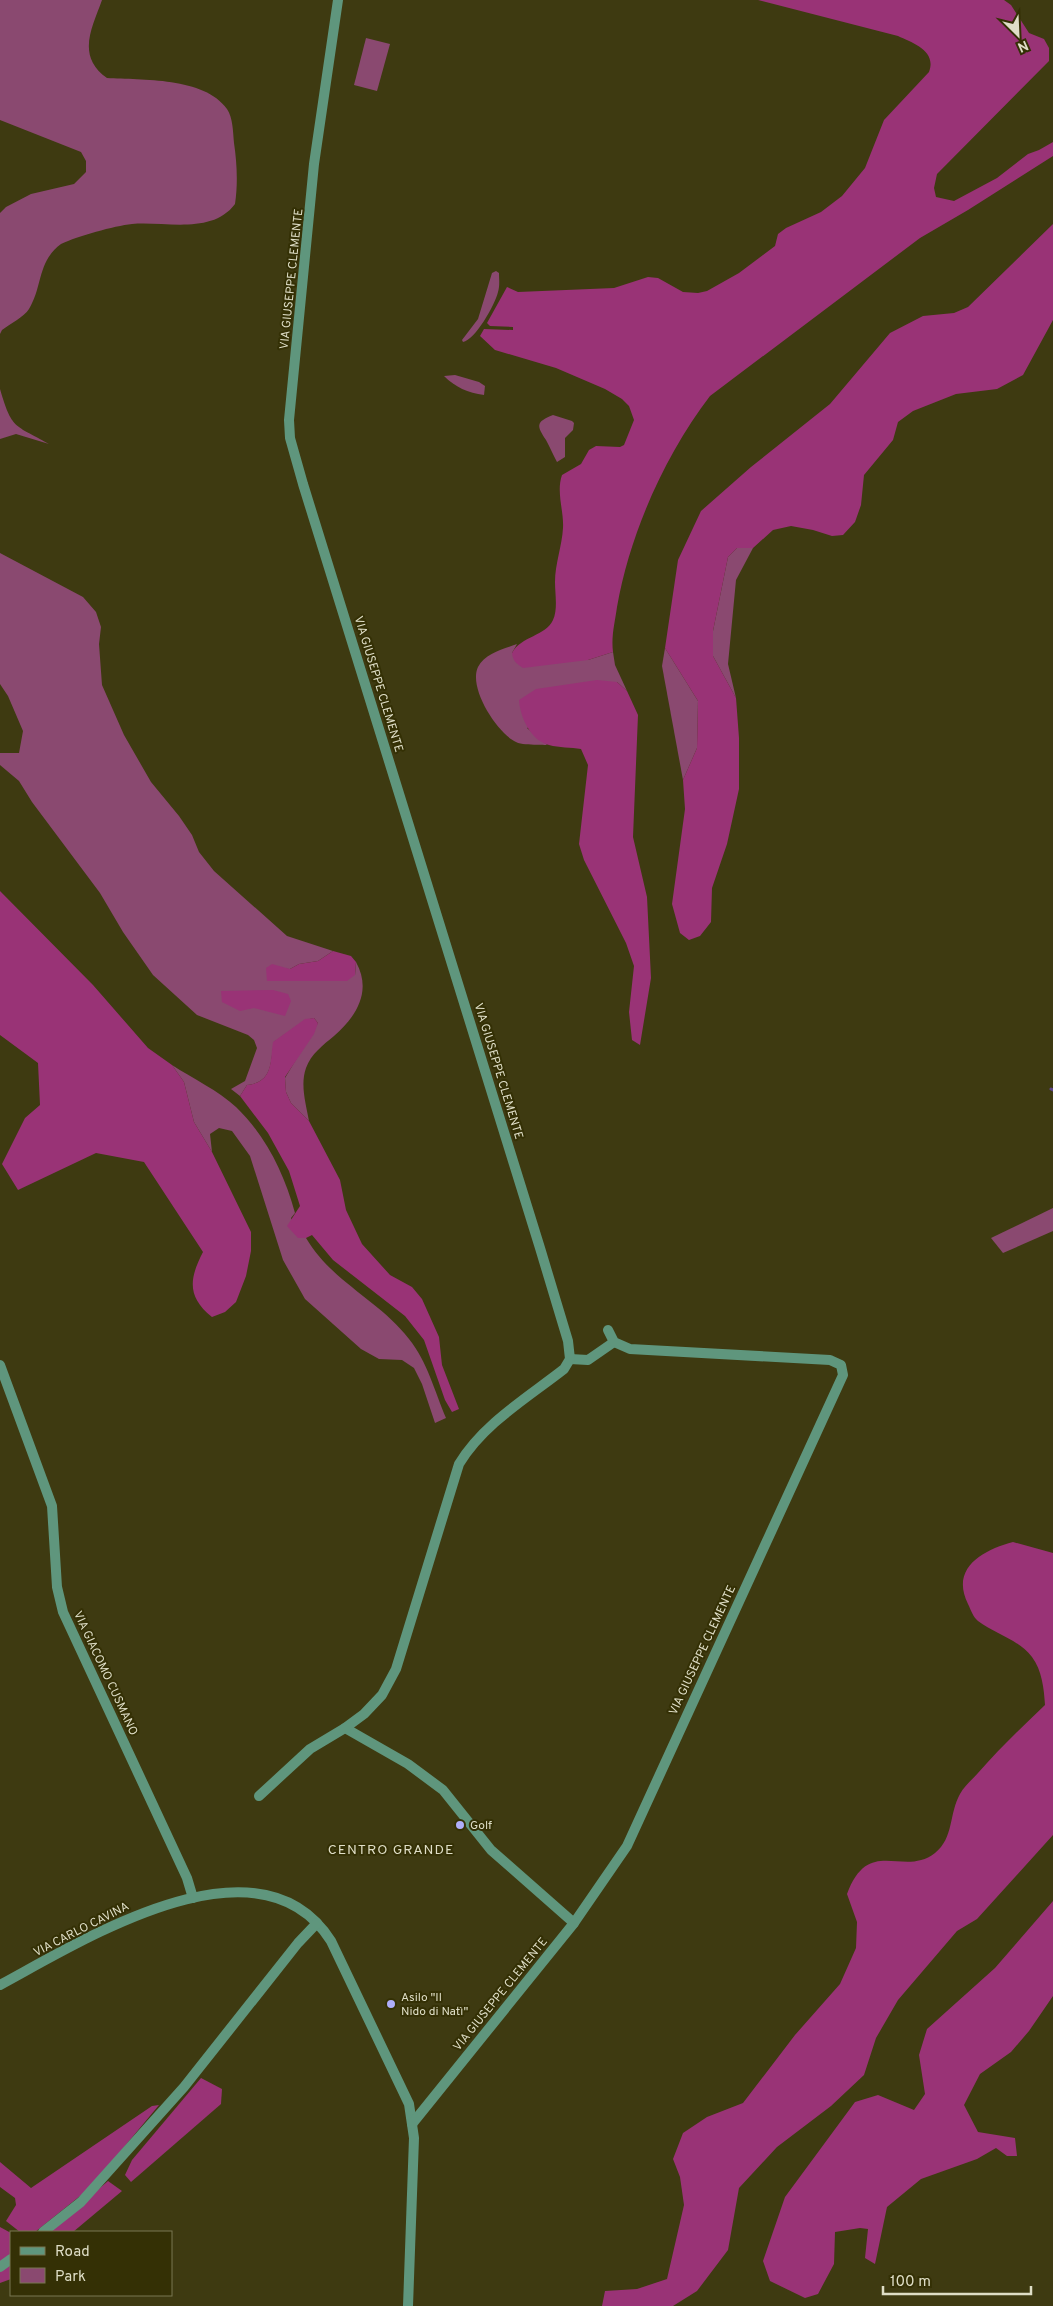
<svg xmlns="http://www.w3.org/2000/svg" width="1053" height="2306" font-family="Overpass,sans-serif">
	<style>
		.green { fill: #8a4970 }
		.forest { fill: #993376 }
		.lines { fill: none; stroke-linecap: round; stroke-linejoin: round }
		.stream { stroke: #5e4789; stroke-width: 3 }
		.street { stroke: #5f967d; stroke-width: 10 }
		.poi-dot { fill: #afaefa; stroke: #343005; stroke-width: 2 }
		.labels { text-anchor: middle; stroke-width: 4; stroke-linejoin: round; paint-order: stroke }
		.street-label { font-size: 12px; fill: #dfdec7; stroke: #343005 }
		.poi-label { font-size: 12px; fill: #dfdec7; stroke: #343005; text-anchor: start }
		.neighbourhood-label { font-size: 14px; letter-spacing: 1px; fill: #dfdec7; stroke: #343005 }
	</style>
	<rect width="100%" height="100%" fill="#3e3a11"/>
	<!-- green -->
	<g class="green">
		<path d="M0,0H102C92,28 76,56 107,78C141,80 205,77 227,109C233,118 233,132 234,143C237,163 238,184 235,204C212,235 165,221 132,224C114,226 78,236 61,244C37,262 43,286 29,309C24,317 10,324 2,330L0,334V213L6,207L31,194L74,184L86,172V161L81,152L0,120Z"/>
		<path d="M366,38L390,44L377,91L354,85Z"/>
		<path d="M496,271L499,273C499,279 500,286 498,292C495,305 475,340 463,342L462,340L478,319L492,273Z"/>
		<path d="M455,375L479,382L485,386L484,395C468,393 455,387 444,376Z"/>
		<path d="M0,389C12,430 14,424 49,444L16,434L0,439Z"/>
		<path d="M553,415L572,421L574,423L573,430L565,438V457L557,462C553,455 550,447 546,440C537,426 535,422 553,415Z"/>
		<path d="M737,548H753L736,580L728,664L736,698L713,656V631L728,557Z"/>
		<path d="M0,553L83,597L96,612L101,627L99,644L102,685L124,735L151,782L179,816L192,835L199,852L214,871L287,936L333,951L318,961L299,964L290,969L266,968L355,975L356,962C372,991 357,1016 334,1036C323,1045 311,1054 306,1068C300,1085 306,1104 309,1121L291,1103L286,1092L285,1078L318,1023L314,1018L305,1020L274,1042C270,1063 273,1082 247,1085L240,1096L231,1089L245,1081L257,1048L254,1040L248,1035L197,1015L153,975L123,932L100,893L32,802L19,781L0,765V753H19L23,731L8,696L0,684Z"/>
		<path d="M517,644L512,653L588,660L613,652L615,665L627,691L617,682L527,728L547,745C538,744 524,746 516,742C497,733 468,688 478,667C485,653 504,649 517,644Z"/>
		<path d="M665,648L698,701L697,748L683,780L662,666Z"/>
		<path d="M172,1065C192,1078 219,1091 236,1107C266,1136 284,1173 295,1213L291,1218L298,1237L306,1238C332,1282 379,1300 409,1339C427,1361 435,1392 446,1418L435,1423L422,1384L414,1368L402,1360L379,1359L361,1349L305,1299L283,1260L250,1156L232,1131L219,1128L210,1134L212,1152L194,1122L184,1082Z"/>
		<path d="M1053,1208V1231L1003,1253L991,1238Z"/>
	</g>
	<!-- forest -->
	<g class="forest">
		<path d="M758,0H1004L1011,5L1029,33L1044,39L1049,48V61L937,174L934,188L936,197L954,201L997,178L1028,154L1039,150L1053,142V156L968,210L920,238L710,396C665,455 630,533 617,607C615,622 611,636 613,652L588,660L523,668C516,663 513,661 512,653C521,636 546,636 553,620C558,609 555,594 555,582C555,564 562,546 563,528C564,511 556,492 562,475L581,464L589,450L596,446L620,447L624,445L634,420L629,406L622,399L605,389L556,368L495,350L480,336L484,329L513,330V327L490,326L487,323L507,287L518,292L614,288L648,277L658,278L683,292L698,293L707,291L739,273L775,246L778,234L786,228L821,212L842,196L865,168L884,120L929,72C937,51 913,43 898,36Z"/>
		<path d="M1053,224V320L1023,375L997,389L956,394L913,411L898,422L893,440L864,475L861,505L855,522L843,535L832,536L813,530L791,526L773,530L753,548H737L728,557L713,631V656L736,698L739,738V789L727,844L712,888L711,922L700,936L689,940L680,933L672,904L685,809L683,780L697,748L698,701L665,648L678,560L701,511L751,467L830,404L890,333L923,316L954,313L968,307Z"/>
		<path d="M597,680L617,682L627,691L638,715L633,837L647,897L651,978L640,1045L632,1040L629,1012L634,966L626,943L584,860L579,844L588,765L581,749C571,747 559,748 549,745C531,741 520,717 519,700L536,689Z"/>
		<path d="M0,891L93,985L148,1048L172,1065L184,1082L194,1122L212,1152L251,1232V1251L246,1276L236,1302L225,1312L212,1317C187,1297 189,1279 203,1252L144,1162L96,1153L18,1190L2,1164L25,1118L40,1105L38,1063L0,1035Z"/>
		<path d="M333,951L351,956L356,962L355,975L347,981H267L266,968L272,964L290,969L299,964L318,961Z"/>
		<path d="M273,990L288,994L291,1001L285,1016L254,1008L240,1011L222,1002L221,991Z"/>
		<path d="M314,1018L318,1023L314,1034L285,1077L286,1092L291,1103L309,1121L340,1180L346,1210L362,1244L390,1275L412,1287L422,1299L439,1337L442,1365L459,1409L452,1412L445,1400L424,1340L405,1316L333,1260L312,1235L306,1238H298L287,1226L300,1206L289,1171L268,1133L240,1096L247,1085C273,1082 270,1063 273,1042L305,1019Z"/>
		<path d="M1013,1542L1053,1553V1835L977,1919L957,1931L898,2000L876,2038L864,2075L831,2106L777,2147L739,2188L728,2250L697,2291L673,2306H602L605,2291L637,2289L667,2279L684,2205L680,2177L673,2159L683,2133L707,2117L743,2103L795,2035L840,1984L856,1948L857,1922L847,1894C869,1835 903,1878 935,1853C954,1838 949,1813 960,1794C964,1786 972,1780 978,1773C999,1749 1022,1727 1045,1705C1044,1689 1042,1670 1032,1657C1018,1639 995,1634 978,1621C973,1617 971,1610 968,1604C950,1568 983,1550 1013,1542Z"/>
		<path d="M1053,1901V1996L1029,2031L1011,2052L980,2074L964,2105L978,2132L1015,2138L1017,2156H1007L996,2148L977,2159L921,2179L887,2207L875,2264L865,2258L868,2229L860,2228L835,2232L834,2264L818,2294L805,2298L770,2281L763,2261L785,2197L855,2102L878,2095L914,2110L925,2094L919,2055L927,2029L995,1968Z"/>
		<path d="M201,2078L222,2089L221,2104L131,2182L125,2175L132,2160Z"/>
		<path d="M159,2105L90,2188L35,2232H20L6,2221L16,2205L15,2198L0,2187V2162L31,2188L152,2106Z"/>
		<path d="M108,2181L122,2191L73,2232H49Z"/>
		<path d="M0,2227L11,2233V2279L0,2283Z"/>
	</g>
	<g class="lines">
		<!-- stream -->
		<path class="stream" d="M1051,1089L1053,1090"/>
		<!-- street -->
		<g class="street">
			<path d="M570,1359L588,1360L614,1342"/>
			<path d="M0,1365L52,1506L57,1587L63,1612L187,1878L193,1898"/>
			<path d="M345,1728L408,1764L443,1790L491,1850L574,1923"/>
			<path d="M259,1796L310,1749L345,1728L364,1714L382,1695L396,1669L459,1464C483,1424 527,1398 564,1369L570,1359L568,1341L540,1248L303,484L290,438L289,420L314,164L338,0"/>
			<path d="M0,1985C82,1941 259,1828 331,1941L409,2104L414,2138L408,2306"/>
			<path d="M412,2124L574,1923L627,1846L843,1375L841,1365L830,1360L630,1349L614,1342L608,1330"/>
			<path d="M43,2232L81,2202L184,2087L298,1943L317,1923"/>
			<path d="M0,2267L11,2259"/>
		</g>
	</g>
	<!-- markers -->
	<g class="poi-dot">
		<circle cx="460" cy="1825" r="5"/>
		<circle cx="391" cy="2004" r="5"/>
	</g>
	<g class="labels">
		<!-- street labels -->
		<g class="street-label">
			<text transform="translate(291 279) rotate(-84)" y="4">VIA GIUSEPPE CLEMENTE</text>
			<text transform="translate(379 684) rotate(73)" y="4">VIA GIUSEPPE CLEMENTE</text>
			<text transform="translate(499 1071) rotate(73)" y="4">VIA GIUSEPPE CLEMENTE</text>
			<text transform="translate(702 1650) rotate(-65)" y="4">VIA GIUSEPPE CLEMENTE</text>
			<text transform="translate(106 1673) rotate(65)" y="4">VIA GIACOMO CUSMANO</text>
			<text transform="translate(81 1929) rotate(-27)" y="4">VIA CARLO CAVINA</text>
			<text transform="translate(500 1994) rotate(-51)" y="4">VIA GIUSEPPE CLEMENTE</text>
		</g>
		<!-- poi labels -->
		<g class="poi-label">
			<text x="470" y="1829">Golf</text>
			<text x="401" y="2001">Asilo "Il<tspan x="401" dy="14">Nido di Natì"</tspan></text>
		</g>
		<!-- neighbourhood labels -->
		<g class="neighbourhood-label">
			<text x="391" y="1854">CENTRO GRANDE</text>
		</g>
	</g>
	<!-- legend -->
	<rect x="10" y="2231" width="162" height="65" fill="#343005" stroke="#787653"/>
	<rect x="20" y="2247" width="25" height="8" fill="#5f967d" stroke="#787653"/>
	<text x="55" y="2256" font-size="15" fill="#dfdec7">Road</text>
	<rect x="20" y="2268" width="25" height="15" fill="#8a4970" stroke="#787653"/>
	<text x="55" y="2281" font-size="15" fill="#dfdec7">Park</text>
	<!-- north arrow -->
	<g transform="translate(1018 35) rotate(156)" stroke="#343005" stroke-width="4" paint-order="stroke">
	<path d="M0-4L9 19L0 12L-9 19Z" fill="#dfdec7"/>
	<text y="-8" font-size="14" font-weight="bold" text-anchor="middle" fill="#dfdec7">N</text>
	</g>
	<!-- scale -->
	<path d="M883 2286v8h148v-8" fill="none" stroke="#dfdec7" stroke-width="2.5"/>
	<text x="890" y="2286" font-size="15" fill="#dfdec7" stroke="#343005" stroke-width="4" paint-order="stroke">100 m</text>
</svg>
